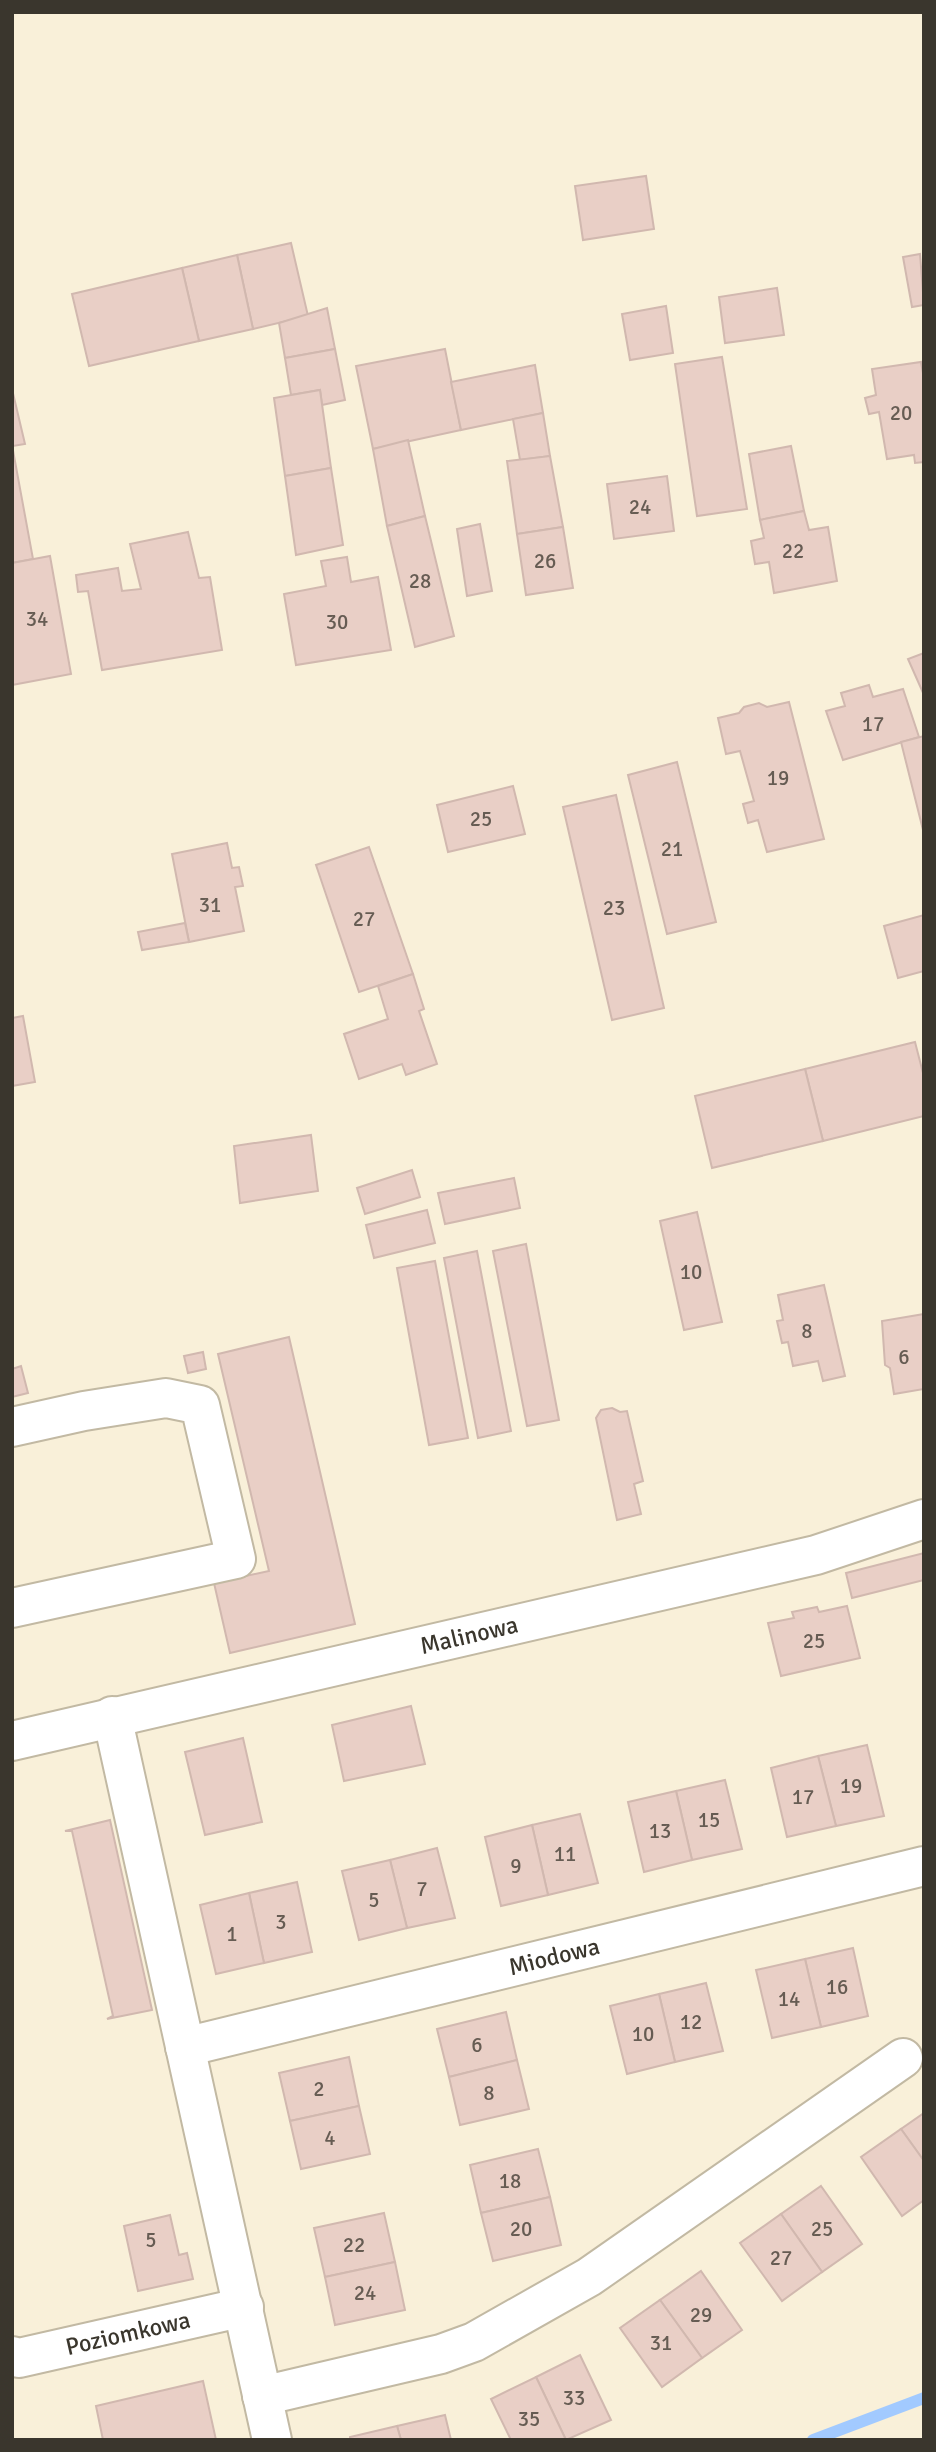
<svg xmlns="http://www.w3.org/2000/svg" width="936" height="2452" font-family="Signika,sans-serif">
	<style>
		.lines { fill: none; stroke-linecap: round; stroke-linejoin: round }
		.stream { stroke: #a2caff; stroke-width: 12 }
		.building { fill: #e9cfc6; stroke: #d1b8af; stroke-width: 2 }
		.minor-casing { stroke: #c2b9a3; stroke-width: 42 }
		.minor { stroke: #fff; stroke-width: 38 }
		.labels { text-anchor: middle; stroke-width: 6; stroke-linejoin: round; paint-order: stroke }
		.number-label { font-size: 21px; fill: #665c53 }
		.street-label { font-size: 24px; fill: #3a362d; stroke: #fff }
	</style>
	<rect width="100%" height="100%" fill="#f9f0d9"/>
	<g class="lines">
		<!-- stream -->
		<path class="stream" d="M813,2440L924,2398"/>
	</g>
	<!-- building -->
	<g class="building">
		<path d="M646,176L654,229L583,240L575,186Z"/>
		<path d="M291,243L308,316L253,329L237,255Z"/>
		<path d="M920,254L924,305L912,307L903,257Z"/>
		<path d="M237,255L253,329L199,341L182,268Z"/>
		<path d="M182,268L199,341L89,366L72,294Z"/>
		<path d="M777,288L784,335L725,343L719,297Z"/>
		<path d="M666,306L673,353L630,360L622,314Z"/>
		<path d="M327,308L335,349L285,358L279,323Z"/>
		<path d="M335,349L345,400L322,405L320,390L291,395L285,358Z"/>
		<path d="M445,349L461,430L373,449L356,366Z"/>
		<path d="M722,357L747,509L697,516L675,364Z"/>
		<path d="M921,362L924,379V462L915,463L914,455L887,459L879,412L869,414L865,398L876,395L872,369Z"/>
		<path d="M535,365L543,413L461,430L451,382Z"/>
		<path d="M12,389L25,444L13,446L12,445Z"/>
		<path d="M320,390L331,468L285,476L274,398Z"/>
		<path d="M543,413L550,456L520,460L513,419Z"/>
		<path d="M408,440L425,516L387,526L373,449Z"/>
		<path d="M12,445L33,559L12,563Z"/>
		<path d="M791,446L804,511L760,520L749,454Z"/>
		<path d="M550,456L563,527L517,534L507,461Z"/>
		<path d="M331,468L343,545L296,555L285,476Z"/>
		<path d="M667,476L674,531L614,539L607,484Z"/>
		<path d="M804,511L809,530L828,527L837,581L774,593L769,562L755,564L751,541L764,538L760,520Z"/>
		<path d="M425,516L454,636L415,647L387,526Z"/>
		<path d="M480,524L492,591L467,596L457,529Z"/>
		<path d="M563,527L573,588L526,595L517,534Z"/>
		<path d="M188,532L199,578L210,577L222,650L102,670L88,591L78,592L76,575L118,568L122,591L141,589L130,544Z"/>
		<path d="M50,556L71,674L12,685V563Z"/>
		<path d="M347,557L351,582L378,577L391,650L296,665L284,594L326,586L321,561Z"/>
		<path d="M924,653V695L908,659Z"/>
		<path d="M869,685L873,697L903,689L919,737L843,760L826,711L845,706L841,693Z"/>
		<path d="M789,702L824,839L767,852L758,820L748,823L743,804L754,801L740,751L726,754L718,718L739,713L744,707L759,703L767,707Z"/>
		<path d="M924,736V834L901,742Z"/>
		<path d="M677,762L716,922L667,934L628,775Z"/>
		<path d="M513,786L525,834L448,852L437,805Z"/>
		<path d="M616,795L664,1008L612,1020L563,807Z"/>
		<path d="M227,843L232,868L239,867L243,886L235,887L244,931L189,942L172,854Z"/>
		<path d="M369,847L413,974L359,992L316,865Z"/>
		<path d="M924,915V971L898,978L884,926Z"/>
		<path d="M185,923L189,942L142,950L138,932Z"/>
		<path d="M413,974L424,1009L419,1011L437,1064L406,1075L402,1064L359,1079L344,1034L388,1019L378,986Z"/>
		<path d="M23,1016L35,1082L12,1086V1018Z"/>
		<path d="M915,1042L924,1077V1116L823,1141L805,1069Z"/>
		<path d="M805,1069L823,1141L712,1168L695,1096Z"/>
		<path d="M311,1135L318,1191L240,1203L234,1146Z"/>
		<path d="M412,1170L420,1197L365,1214L357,1188Z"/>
		<path d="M514,1178L520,1208L445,1224L438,1193Z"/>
		<path d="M427,1210L435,1243L374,1258L366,1225Z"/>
		<path d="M697,1212L722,1322L684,1330L660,1221Z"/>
		<path d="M526,1244L559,1420L527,1426L493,1251Z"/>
		<path d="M477,1251L511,1431L478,1438L444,1258Z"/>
		<path d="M435,1261L468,1438L429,1445L397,1268Z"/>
		<path d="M824,1285L845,1376L823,1381L818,1361L793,1366L788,1342L782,1343L777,1321L783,1320L778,1295Z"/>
		<path d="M924,1314V1389L894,1394L890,1368L885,1365L882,1321Z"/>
		<path d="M289,1337L355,1624L230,1653L214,1583L269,1571L218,1354Z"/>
		<path d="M203,1352L206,1369L188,1373L184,1356Z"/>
		<path d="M21,1366L28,1393L12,1397V1369Z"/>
		<path d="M612,1408L620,1412L627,1411L643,1481L634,1484L641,1514L617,1520L596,1418L601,1410Z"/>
		<path d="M924,1553V1580L852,1598L846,1573Z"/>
		<path d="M847,1606L860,1658L781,1676L768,1623L794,1618L792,1612L817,1607L819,1612Z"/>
		<path d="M411,1706L425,1764L344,1781L332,1725Z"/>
		<path d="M243,1738L262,1822L205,1835L185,1752Z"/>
		<path d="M867,1745L884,1816L836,1826L818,1756Z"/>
		<path d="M818,1756L836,1826L787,1837L771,1768Z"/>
		<path d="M725,1780L742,1849L692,1860L676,1791Z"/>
		<path d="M676,1791L692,1860L644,1872L628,1802Z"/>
		<path d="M580,1814L598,1883L548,1895L532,1825Z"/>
		<path d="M110,1820L152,2010L107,2019L113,2016L72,1831H65Z"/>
		<path d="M532,1825L548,1895L501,1906L485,1837Z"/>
		<path d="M437,1848L455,1918L407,1928L390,1860Z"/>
		<path d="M390,1860L407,1928L359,1940L342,1871Z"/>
		<path d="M297,1882L312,1952L264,1963L249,1893Z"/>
		<path d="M249,1893L264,1963L216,1974L200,1905Z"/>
		<path d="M853,1948L868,2016L821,2027L805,1959Z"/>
		<path d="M805,1959L821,2027L772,2038L756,1970Z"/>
		<path d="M706,1983L723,2051L675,2062L659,1994Z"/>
		<path d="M659,1994L675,2062L627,2074L610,2006Z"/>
		<path d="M506,2012L517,2060L449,2077L437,2029Z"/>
		<path d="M349,2057L359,2106L290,2121L279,2073Z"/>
		<path d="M517,2060L529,2109L460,2125L449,2077Z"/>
		<path d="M359,2106L370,2154L301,2169L290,2121Z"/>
		<path d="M924,2113V2161L901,2129Z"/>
		<path d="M901,2129L924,2161V2200L902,2216L861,2157Z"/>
		<path d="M538,2149L550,2197L481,2213L470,2165Z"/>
		<path d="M821,2186L862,2244L822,2272L781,2214Z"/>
		<path d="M550,2197L561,2245L493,2261L481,2213Z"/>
		<path d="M384,2213L395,2262L325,2277L314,2228Z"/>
		<path d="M781,2214L822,2272L782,2301L740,2243Z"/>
		<path d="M170,2215L179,2255L187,2253L193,2279L138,2291L124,2226Z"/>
		<path d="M395,2262L405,2310L335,2325L325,2277Z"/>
		<path d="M701,2271L742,2330L702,2358L660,2300Z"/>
		<path d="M660,2300L702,2358L662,2387L620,2328Z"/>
		<path d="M580,2355L611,2420L566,2440L536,2377Z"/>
		<path d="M536,2377L566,2440H511L491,2399Z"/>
		<path d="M203,2381L216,2440H103L96,2406Z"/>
		<path d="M445,2415L451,2440H401L397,2426Z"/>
		<path d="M397,2426L401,2440H350V2437Z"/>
	</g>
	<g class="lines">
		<defs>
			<g id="minor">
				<path d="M12,1427L84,1411L166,1398L200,1405L236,1559L12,1608"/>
				<path d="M112,1716L272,2440"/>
				<path id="s1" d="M12,1741L816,1555L924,1519"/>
				<path id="s2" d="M185,2047L924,1866"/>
				<path id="s3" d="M12,2356L19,2358L244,2307"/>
				<path d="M262,2396L441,2354L474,2342L589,2277L903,2058"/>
			</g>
		</defs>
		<!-- minor casing -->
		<use href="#minor" class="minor-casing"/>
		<!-- minor -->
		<use href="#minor" class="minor"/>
	</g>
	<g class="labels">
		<!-- number labels -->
		<g class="number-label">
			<text x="901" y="420">20</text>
			<text x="640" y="514">24</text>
			<text x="793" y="558">22</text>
			<text x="545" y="568">26</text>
			<text x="420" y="588">28</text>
			<text x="37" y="626">34</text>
			<text x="337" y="629">30</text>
			<text x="873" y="731">17</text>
			<text x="778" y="785">19</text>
			<text x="481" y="826">25</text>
			<text x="672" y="856">21</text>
			<text x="210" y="912">31</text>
			<text x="614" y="915">23</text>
			<text x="364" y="926">27</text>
			<text x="691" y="1279">10</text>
			<text x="807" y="1338">8</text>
			<text x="904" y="1364">6</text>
			<text x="814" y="1648">25</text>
			<text x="851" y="1793">19</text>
			<text x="803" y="1804">17</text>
			<text x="709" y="1827">15</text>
			<text x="660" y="1838">13</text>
			<text x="565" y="1861">11</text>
			<text x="516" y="1873">9</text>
			<text x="422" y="1896">7</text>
			<text x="374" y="1907">5</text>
			<text x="281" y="1929">3</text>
			<text x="232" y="1941">1</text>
			<text x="837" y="1994">16</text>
			<text x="789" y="2006">14</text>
			<text x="691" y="2029">12</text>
			<text x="643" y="2041">10</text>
			<text x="477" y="2052">6</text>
			<text x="319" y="2096">2</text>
			<text x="489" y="2100">8</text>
			<text x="330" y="2145">4</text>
			<text x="510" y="2188">18</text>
			<text x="521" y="2236">20</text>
			<text x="822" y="2236">25</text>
			<text x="151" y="2247">5</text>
			<text x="354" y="2252">22</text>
			<text x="781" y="2265">27</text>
			<text x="365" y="2300">24</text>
			<text x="701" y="2322">29</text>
			<text x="661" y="2350">31</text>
			<text x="574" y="2405">33</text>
			<text x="529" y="2426">35</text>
		</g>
		<!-- street labels -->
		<g class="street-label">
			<text dy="8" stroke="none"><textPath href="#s1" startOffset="469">Malinowa</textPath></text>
			<text dy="8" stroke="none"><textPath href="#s2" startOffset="380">Miodowa</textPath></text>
			<text dy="8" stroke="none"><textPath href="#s3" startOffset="119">Poziomkowa</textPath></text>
		</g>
	</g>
	<!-- border -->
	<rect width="936" height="2452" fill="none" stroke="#3a362d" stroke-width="28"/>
</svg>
